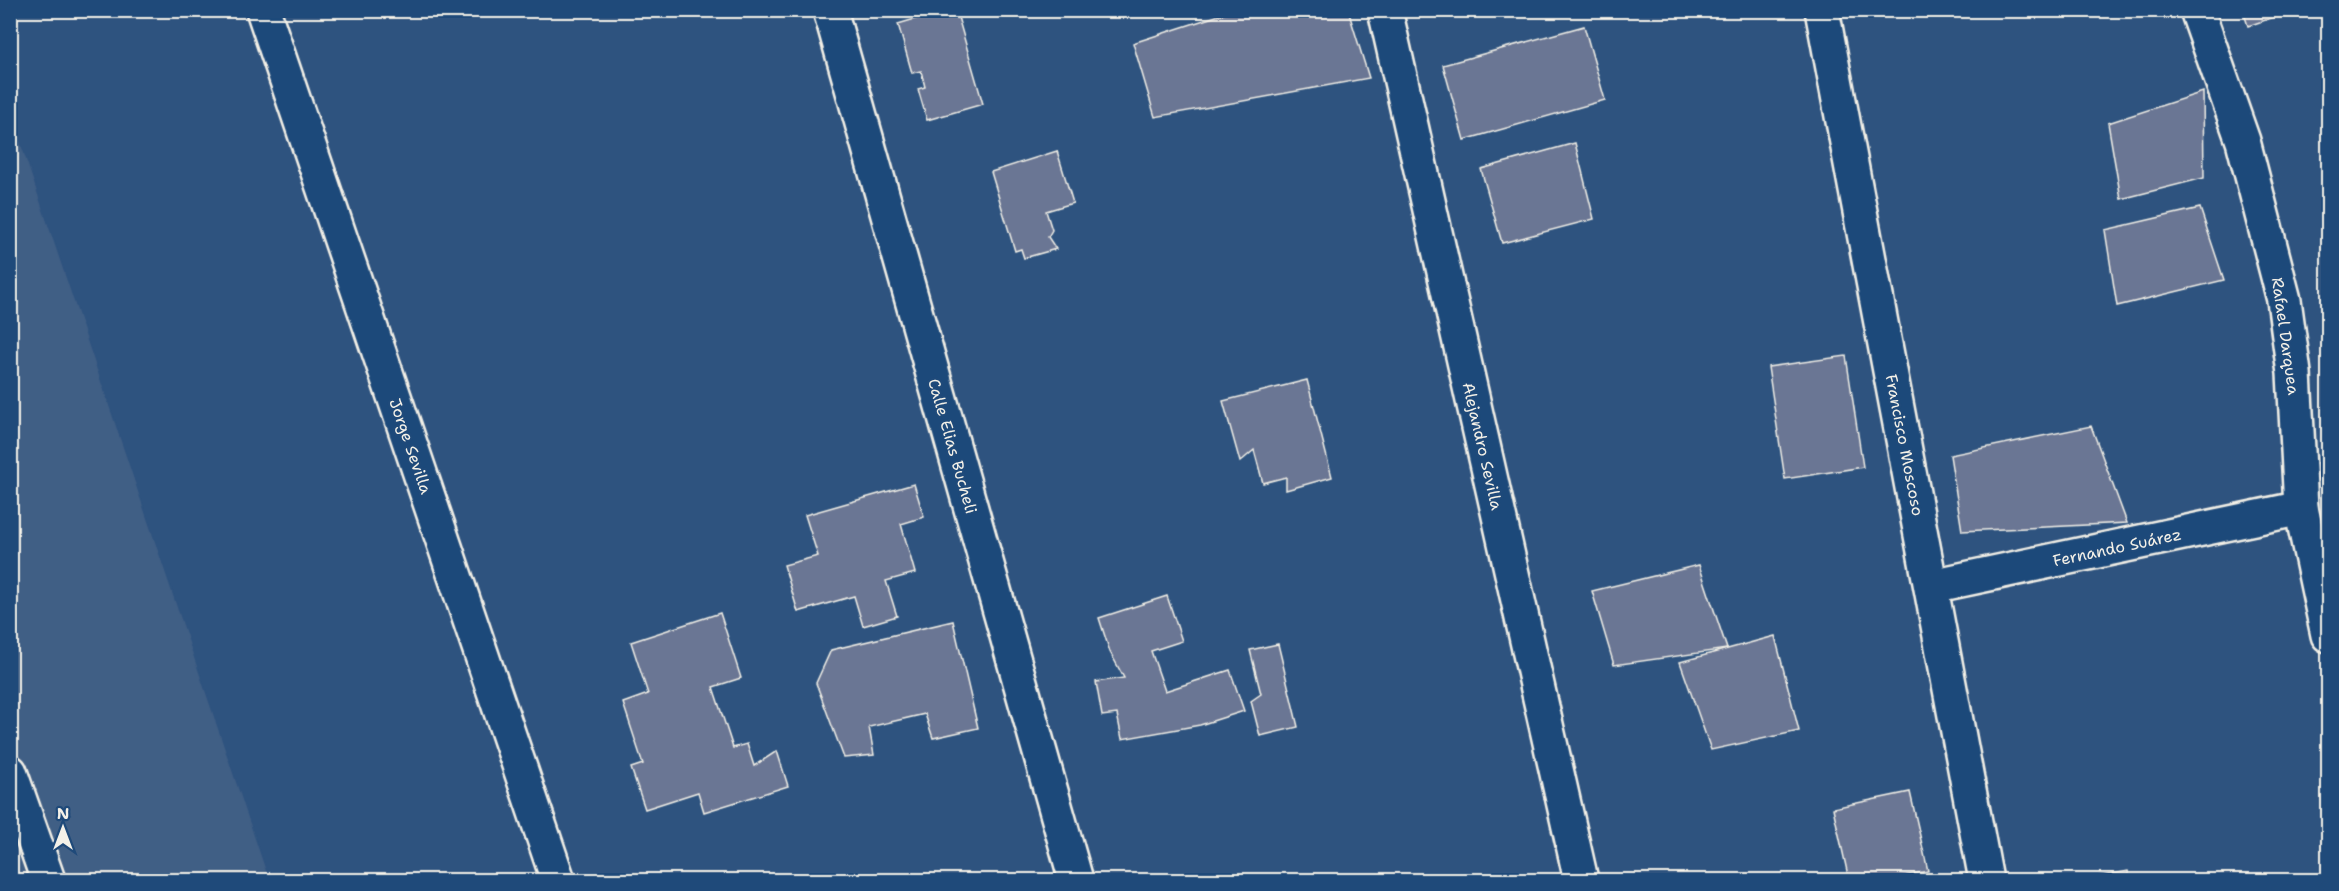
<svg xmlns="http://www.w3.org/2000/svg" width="2339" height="891" font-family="'Shantell Sans',sans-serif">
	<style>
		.built { fill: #405e85 }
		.building { fill: #6b7694; stroke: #f4f1e8; stroke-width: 1.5 }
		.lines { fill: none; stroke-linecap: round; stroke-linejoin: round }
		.minor-casing { stroke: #f4f1e8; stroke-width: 38 }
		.minor { stroke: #1f4a7a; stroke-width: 33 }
		.labels { text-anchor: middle; stroke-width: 4.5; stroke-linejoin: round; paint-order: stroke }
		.street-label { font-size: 16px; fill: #f4f1e8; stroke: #1f4a7a }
	</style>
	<rect width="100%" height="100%" fill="#2e537f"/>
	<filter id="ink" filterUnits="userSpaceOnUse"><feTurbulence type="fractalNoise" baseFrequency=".0167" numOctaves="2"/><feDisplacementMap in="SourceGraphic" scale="12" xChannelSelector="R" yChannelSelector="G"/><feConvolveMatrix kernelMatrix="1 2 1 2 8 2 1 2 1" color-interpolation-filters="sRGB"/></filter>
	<g filter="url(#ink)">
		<!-- built -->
		<path class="built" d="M11,115L269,880H11Z"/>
		<!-- building -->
		<g class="building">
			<path d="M945,10H956L983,104L927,120L918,89L925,87L921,71L912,73L898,24Z"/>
			<path d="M1235,10H1348L1369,78L1155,117L1133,43Z"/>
			<path d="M2243,10H2295L2248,26Z"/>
			<path d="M1584,26L1605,100L1464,140L1443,65Z"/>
			<path d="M2203,92L2204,178L2121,199L2108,123Z"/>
			<path d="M1575,143L1594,219L1502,243L1481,169Z"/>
			<path d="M1057,151L1073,203L1046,211L1052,230L1048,237L1056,249L1024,258L1021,249L1015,251L991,172Z"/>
			<path d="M2200,208L2224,280L2117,306L2105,230Z"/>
			<path d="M1846,356L1863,467L1785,479L1768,367Z"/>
			<path d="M1307,380L1332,477L1286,490V477L1263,483L1254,450L1240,462L1223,401Z"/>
			<path d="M2091,426L2127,523L1962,531L1950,455Z"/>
			<path d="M914,484L924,517L901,524L915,573L886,581L897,616L863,626L854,596L798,612L784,565L818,556L805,515Z"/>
			<path d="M1699,565L1727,649L1614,665L1592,591Z"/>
			<path d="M1167,596L1182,641L1151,651L1165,691L1230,670L1244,711L1200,725L1122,739L1117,714L1102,716L1096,682L1124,678L1110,652L1099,618Z"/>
			<path d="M720,613L741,678L713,687L733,748L747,744L754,766L777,751L788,786L704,812L698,792L645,809L631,768L643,764L623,703L648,694L631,642Z"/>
			<path d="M953,621L978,728L933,738L925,714L869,727L874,755L844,758L816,683L831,650Z"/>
			<path d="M1775,636L1799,731L1711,750L1680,662Z"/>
			<path d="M1278,644L1298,727L1260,736L1251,701L1261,694L1250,650Z"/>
			<path d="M1910,792L1928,871L1885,880H1849L1833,808Z"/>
			<path d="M2128,871L2130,880H2081Z"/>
		</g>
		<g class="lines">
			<defs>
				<g id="minor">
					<path d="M263,10L558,880"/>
					<path d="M830,10L1076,880"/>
					<path d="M1385,10L1581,880"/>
					<path d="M1822,10L1986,880"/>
					<path d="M2197,10L2243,141L2284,300L2294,373L2301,508L2328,635"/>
					<path d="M1932,586L2301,508"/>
					<path d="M10,772L48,880"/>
				</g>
			</defs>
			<!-- minor casing -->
			<use href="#minor" class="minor-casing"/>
			<!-- minor -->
			<use href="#minor" class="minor"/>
		</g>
	</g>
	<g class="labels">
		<!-- street labels -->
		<g class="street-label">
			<text transform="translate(2286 336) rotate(82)" y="6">Rafael Darquea</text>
			<text transform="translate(1905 445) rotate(79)" y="6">Francisco Moscoso</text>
			<text transform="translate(411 446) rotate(71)" y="6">Jorge Sevilla</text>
			<text transform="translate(953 446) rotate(74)" y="6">Calle Elias Bucheli</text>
			<text transform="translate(1483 446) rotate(77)" y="6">Alejandro Sevilla</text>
			<text transform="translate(2117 547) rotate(-12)" y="6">Fernando Suárez</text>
		</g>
	</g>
	<!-- margin -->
	<rect width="2339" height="891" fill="none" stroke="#1f4a7a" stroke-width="36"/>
	<rect x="18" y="18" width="2303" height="855" fill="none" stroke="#f4f1e8" stroke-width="2" filter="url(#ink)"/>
	<!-- north arrow -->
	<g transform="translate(63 828)" stroke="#1f4a7a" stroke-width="4.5" paint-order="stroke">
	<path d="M0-4.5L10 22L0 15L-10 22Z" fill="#f4f1e8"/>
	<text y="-9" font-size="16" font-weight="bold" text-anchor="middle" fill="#f4f1e8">N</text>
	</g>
</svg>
